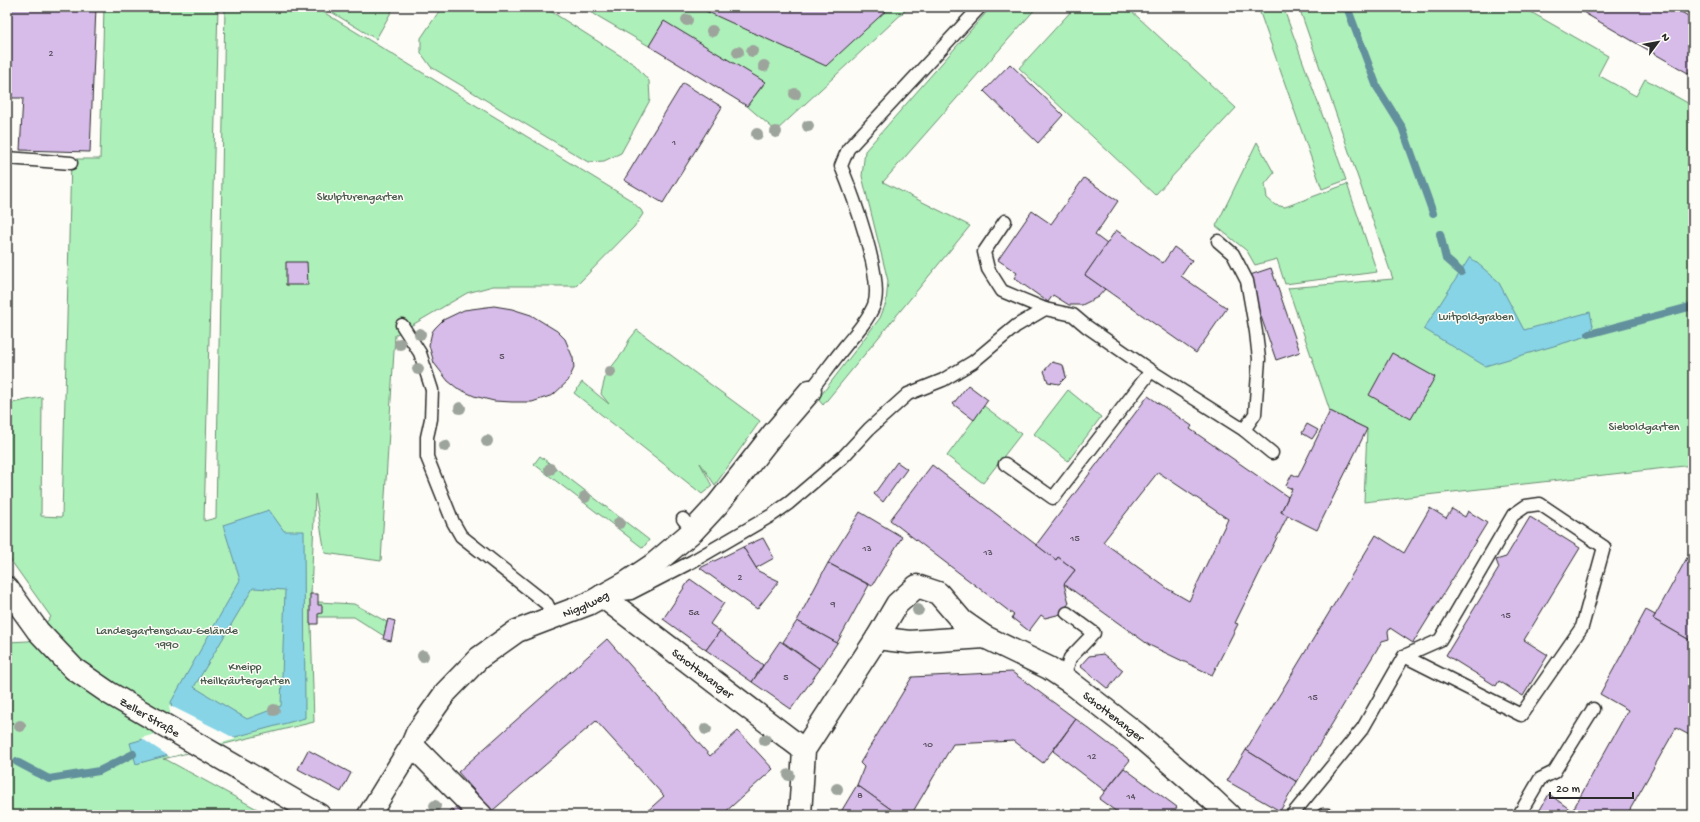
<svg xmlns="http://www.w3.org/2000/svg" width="1700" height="822" font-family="'Gochi Hand',sans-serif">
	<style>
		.green { fill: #aef0ba; stroke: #6c8e72 }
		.water { fill: #87d4e7; stroke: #62909c; fill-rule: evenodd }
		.pier { fill: #fdfcf7 }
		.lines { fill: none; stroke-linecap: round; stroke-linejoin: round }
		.stream { stroke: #62909c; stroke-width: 8 }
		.building { fill: #d7bcea; stroke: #2b2b2b; fill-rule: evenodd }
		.service-casing { stroke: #2b2b2b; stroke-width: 15 }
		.minor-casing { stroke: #2b2b2b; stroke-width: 25 }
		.tertiary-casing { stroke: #2b2b2b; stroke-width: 25 }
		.service { stroke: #fdfcf7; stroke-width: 12 }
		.minor { stroke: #fdfcf7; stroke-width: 22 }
		.tertiary { stroke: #fdfcf7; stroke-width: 22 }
		.tree { fill: #9ca49b }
		.labels { text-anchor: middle; stroke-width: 3; stroke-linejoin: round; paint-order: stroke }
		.number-label { font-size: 10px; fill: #564f5b }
		.park-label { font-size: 12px; fill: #4c5c4f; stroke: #fdfcf7 }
		.street-label { font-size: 12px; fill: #2b2b2b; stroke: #fdfcf7 }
	</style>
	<rect width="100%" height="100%" fill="#fdfcf7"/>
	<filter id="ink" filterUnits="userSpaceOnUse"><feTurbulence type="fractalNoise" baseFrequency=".025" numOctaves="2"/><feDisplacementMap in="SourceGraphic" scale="8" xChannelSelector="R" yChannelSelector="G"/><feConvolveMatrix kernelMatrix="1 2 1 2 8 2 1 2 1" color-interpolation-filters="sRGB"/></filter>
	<g filter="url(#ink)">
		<!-- green -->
		<g class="green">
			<path d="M104,7H218L204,521L216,518L225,7H315L629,199L641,210L643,214L634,227L576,286H493L467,293L395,335L381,561L325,553L315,494L311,594L318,602L354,604L387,622L384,636L354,617H318L311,624L314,722L163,759L167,760L268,815H7V642L29,641L51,617L7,555V404L42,397L41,516L62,517L71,159H100Z"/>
			<path d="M323,7H394L376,39Z"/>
			<path d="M442,7H544L635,65L649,81L650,100L621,153L604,161L588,162L431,67L421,53V38Z"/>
			<path d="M582,7H909L776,131L747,106L765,83L664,22L649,46Z"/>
			<path d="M991,7H1037L883,182L970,226L823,405L818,399L880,318L886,303L888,281L862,176L865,151Z"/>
			<path d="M1075,7H1127L1236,108L1155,195L1019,68Z"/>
			<path d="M1258,7H1283L1346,180L1322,189Z"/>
			<path d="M1299,7H1522L1608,56L1598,75L1636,96L1645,79L1693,106V465L1364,502L1367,429L1330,411L1288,288L1393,279Z"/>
			<path d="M1257,142L1274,173L1265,184L1267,198L1275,205L1285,207L1347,184L1377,272L1285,284L1277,259L1255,265L1247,251L1216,226Z"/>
			<path d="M637,330L760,421L715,485L700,463L712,486L702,494L574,393L582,382L609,404L601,394L606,374L624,351L629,340Z"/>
			<path d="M1068,390L1101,417L1068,461L1034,434Z"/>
			<path d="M984,406L1021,434L983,483L947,456Z"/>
			<path d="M540,456L649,540L643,548L534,464Z"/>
		</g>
		<!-- water -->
		<g class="water">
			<path d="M1470,257L1498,281L1524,330L1590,312L1593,326L1588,336L1485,366L1424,329Z"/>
			<path d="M269,510L284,531H304L305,718L136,764L130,743L175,730L171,702L240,580L223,525ZM253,588L285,590L281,706L247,719L194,687Z"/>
		</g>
		<!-- pier -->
		<path class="pier" d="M169,705L217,729L236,739L170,757L141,738L173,729Z"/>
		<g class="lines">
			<!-- stream -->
			<g class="stream">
				<path d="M1347,7L1377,87L1402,127L1433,213"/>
				<path d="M1440,234L1446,259L1461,272"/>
				<path d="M1589,334L1693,306"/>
				<path d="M17,762L49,779L99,771L133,754"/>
			</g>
		</g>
		<!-- building -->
		<g class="building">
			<path d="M7,7H96L90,152L20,150L23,98H7Z"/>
			<path d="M697,7H890L826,66Z"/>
			<path d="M1574,7H1673L1693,19V76Z"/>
			<path d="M664,21L765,82L747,106L649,46Z"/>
			<path d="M1010,64L1063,115L1038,143L984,91Z"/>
			<path d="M683,83L722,107L663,203L624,180Z"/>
			<path d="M1084,178L1118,201L1095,235L1107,244L1085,275L1105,289L1098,297L1082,305H1069L1053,295L1048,302L1014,278L1017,273L998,260L1032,211L1051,224Z"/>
			<path d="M1116,230L1163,263L1174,247L1192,260L1181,276L1227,308L1196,353L1085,275Z"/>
			<path d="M286,262H307L308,285H286Z"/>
			<path d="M1271,268L1300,352L1276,360L1247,276Z"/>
			<path d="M494,306L512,309L531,315L557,331L565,339L573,358L574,368L568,381L553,395L532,402H512L494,401L474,396L457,388L448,381L434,363L429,345L432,332L435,328L443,320L464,310Z"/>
			<path d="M1392,353L1435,377L1411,419L1369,395Z"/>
			<path d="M1052,362L1063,365L1066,377L1059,384L1048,382L1044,371Z"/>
			<path d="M968,385L988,400L974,420L953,404Z"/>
			<path d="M1148,396L1192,426L1190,429L1288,497L1281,512L1288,515L1235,623L1238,624L1212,675L1149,645L1064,584L1075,570L1058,557L1056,560L1036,545ZM1158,472L1228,519L1189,601L1168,589L1103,542Z"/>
			<path d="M1330,411L1367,429L1317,530L1281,512L1292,489L1286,486L1292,474L1298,477Z"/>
			<path d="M1307,424L1318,430L1312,439L1302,433Z"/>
			<path d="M897,462L907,469L883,502L874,494Z"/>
			<path d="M932,465L1056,560L1058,557L1075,570L1064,584L1069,603L1061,614L1045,618L1041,615L1029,631L1012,618L1014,615L890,520Z"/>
			<path d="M1430,508L1446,518L1452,509L1465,517L1468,511L1487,523L1413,643L1390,628L1388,632L1389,639L1382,641L1297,782L1246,750L1376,535L1404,553Z"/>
			<path d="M860,512L902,537L872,586L828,563Z"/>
			<path d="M1530,517L1580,548L1524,640L1548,655L1523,696L1499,681L1496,686L1446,655L1499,568L1496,560L1506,557Z"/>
			<path d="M763,538L774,558L756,568L743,547Z"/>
			<path d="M743,547L758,571L779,581L757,609L700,568Z"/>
			<path d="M1693,547V642L1653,619Z"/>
			<path d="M828,563L869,585L837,643L797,621Z"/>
			<path d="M690,579L724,603L710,624L720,631L706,650L663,619Z"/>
			<path d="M310,594H318V605H322V613L318,614V624H310Z"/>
			<path d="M1646,610L1655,615L1653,619L1693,642V737L1676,728L1628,813L1632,815H1570L1628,710L1600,694Z"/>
			<path d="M388,619L395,621L391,641L383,639Z"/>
			<path d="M797,621L837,643L820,669L783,642Z"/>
			<path d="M720,631L763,665L752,682L706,650Z"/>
			<path d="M607,639L710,756L738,731L773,769L722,815H643L664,796L596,721L492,811L458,772Z"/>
			<path d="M780,641L820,669L791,709L752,682Z"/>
			<path d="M1103,654L1123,670L1108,689L1080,666L1089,656Z"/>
			<path d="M1012,672L1076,719L1043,763L1014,741L953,744L911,815H899L857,785L864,767L860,763L912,677Z"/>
			<path d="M1076,719L1130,760L1105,791L1053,751Z"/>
			<path d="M308,750L351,773L341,792L298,769Z"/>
			<path d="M1246,750L1297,782L1280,811L1227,781Z"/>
			<path d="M1124,768L1177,807L1172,815H1121L1099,799Z"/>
			<path d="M857,785L899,815H839Z"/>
			<path d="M472,788L478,795L462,815H458L453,810Z"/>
			<path d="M1549,794L1572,811L1570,815H1537Z"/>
			<path d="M451,809L453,810L458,815H445Z"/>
			<path d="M1651,810L1660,815H1649Z"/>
		</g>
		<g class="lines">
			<defs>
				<g id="service">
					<path d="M7,158L71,163"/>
					<path d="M1218,241L1233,254L1247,281L1256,332L1259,359L1255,414L1244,430"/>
					<path d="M1045,309L1073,315L1086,326L1151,371L1244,430L1272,453"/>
					<path d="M402,325L420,353L432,390L431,419L427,437V457L453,522L461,536L547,604L553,617"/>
					<path d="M810,391C822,376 834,360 846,345C856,333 868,320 874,305C884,278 852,193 841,166L848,149L980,7"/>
					<path d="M1005,464L1053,498L1151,371"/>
					<path d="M683,519L693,531"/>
					<path d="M613,595L631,593L693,561L772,515L789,503L843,457L869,429L908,394L943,380L973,362L1016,326L1045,309L1002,291L988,269L984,252L1005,221"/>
					<path d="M1064,678L1070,658L1094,633L1067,613"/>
					<path d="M1292,815L1363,728L1404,656L1521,715L1582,627L1604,547L1540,504L1526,506L1513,515L1440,640L1404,656"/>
					<path d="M1323,815H1328"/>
					<path d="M1519,815L1540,779L1554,772L1593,709"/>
				</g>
				<g id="minor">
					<path id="s1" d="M602,596L804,750"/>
					<path d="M877,638L909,642L985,637"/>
					<path d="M412,745L481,815"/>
					<path id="s2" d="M369,815L412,745L417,733L446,692L479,658L517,631L588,604L626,583L653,565L693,531L718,504L773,434L810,391"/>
					<path id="s3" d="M800,815L804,750L877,638L897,604L917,586L938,593L962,621L985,637L1049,668L1070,682L1137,734L1212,799L1229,815"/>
				</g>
				<g id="tertiary">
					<path id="s4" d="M7,588L38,631L74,669L109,693L319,815"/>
				</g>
			</defs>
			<!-- service casing -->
			<use href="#service" class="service-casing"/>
			<!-- minor casing -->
			<use href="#minor" class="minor-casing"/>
			<!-- tertiary casing -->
			<use href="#tertiary" class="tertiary-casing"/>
			<!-- service -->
			<use href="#service" class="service"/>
			<!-- minor -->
			<use href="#minor" class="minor"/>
			<!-- tertiary -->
			<use href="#tertiary" class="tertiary"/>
		</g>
		<!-- trees -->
		<g class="tree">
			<circle cx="687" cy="20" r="6"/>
			<circle cx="712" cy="31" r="6"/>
			<circle cx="752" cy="51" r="6"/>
			<circle cx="738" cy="52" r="6"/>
			<circle cx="764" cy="66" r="6"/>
			<circle cx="795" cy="94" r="6"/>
			<circle cx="808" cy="126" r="6"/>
			<circle cx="776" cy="132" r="6"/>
			<circle cx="757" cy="134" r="6"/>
			<circle cx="420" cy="334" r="6"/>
			<circle cx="400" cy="344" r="6"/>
			<circle cx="418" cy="369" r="6"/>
			<circle cx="610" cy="372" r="6"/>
			<circle cx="460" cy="408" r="6"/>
			<circle cx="487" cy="441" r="6"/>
			<circle cx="445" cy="446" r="6"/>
			<circle cx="550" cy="469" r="6"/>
			<circle cx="585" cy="497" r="6"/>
			<circle cx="619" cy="523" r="6"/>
			<circle cx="918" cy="610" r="6"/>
			<circle cx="423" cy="656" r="6"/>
			<circle cx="274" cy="710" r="6"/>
			<circle cx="20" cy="726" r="6"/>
			<circle cx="706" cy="729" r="6"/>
			<circle cx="765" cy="740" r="6"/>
			<circle cx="789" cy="775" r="6"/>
			<circle cx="837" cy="789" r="6"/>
			<circle cx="435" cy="806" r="6"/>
		</g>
	</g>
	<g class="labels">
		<!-- number labels -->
		<g class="number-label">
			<text x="51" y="56">2</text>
			<text x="674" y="145">1</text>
			<text x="502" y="359">5</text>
			<text x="1075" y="541">15</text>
			<text x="867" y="551">13</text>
			<text x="988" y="555">13</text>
			<text x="740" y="580">2</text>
			<text x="833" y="607">9</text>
			<text x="694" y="615">5a</text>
			<text x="1506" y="618">15</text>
			<text x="786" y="680">5</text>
			<text x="1313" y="700">15</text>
			<text x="928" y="747">10</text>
			<text x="1092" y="759">12</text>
			<text x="860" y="798">8</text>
			<text x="1131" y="799">14</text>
		</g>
		<!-- park labels -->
		<g class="park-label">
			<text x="360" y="200">Skulpturengarten</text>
			<text x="1476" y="320">Luitpoldgraben</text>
			<text x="1644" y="430">Sieboldgarten</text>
			<text x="167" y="634">Landesgartenschau-Gelände<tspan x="167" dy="14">1990</tspan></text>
			<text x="245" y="670">Kneipp<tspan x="245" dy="14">Heilkräutergarten</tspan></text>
		</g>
		<!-- street labels -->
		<g class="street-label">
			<text dy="4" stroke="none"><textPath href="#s2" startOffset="313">Nigglweg</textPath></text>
			<text dy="4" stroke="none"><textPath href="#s1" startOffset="127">Schottenanger</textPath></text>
			<text dy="4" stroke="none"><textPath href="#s4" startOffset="195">Zeller Straße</textPath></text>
			<text dy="4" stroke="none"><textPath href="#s3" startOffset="504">Schottenanger</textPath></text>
		</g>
	</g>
	<!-- margin -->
	<rect width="1700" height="822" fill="none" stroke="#fdfcf7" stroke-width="24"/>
	<rect x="12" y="12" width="1676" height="798" fill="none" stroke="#2b2b2b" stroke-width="1.5" filter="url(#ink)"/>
	<!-- north arrow -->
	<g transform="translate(1658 42) rotate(58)" stroke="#fdfcf7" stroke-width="3" paint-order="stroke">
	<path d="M0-3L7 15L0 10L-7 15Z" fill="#2b2b2b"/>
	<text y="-6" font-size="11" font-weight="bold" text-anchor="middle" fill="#2b2b2b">N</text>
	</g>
	<!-- scale -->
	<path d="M1550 792v6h83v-6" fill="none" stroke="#2b2b2b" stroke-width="2"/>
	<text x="1556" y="792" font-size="12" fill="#2b2b2b" stroke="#fdfcf7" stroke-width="3" paint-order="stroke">20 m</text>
</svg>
